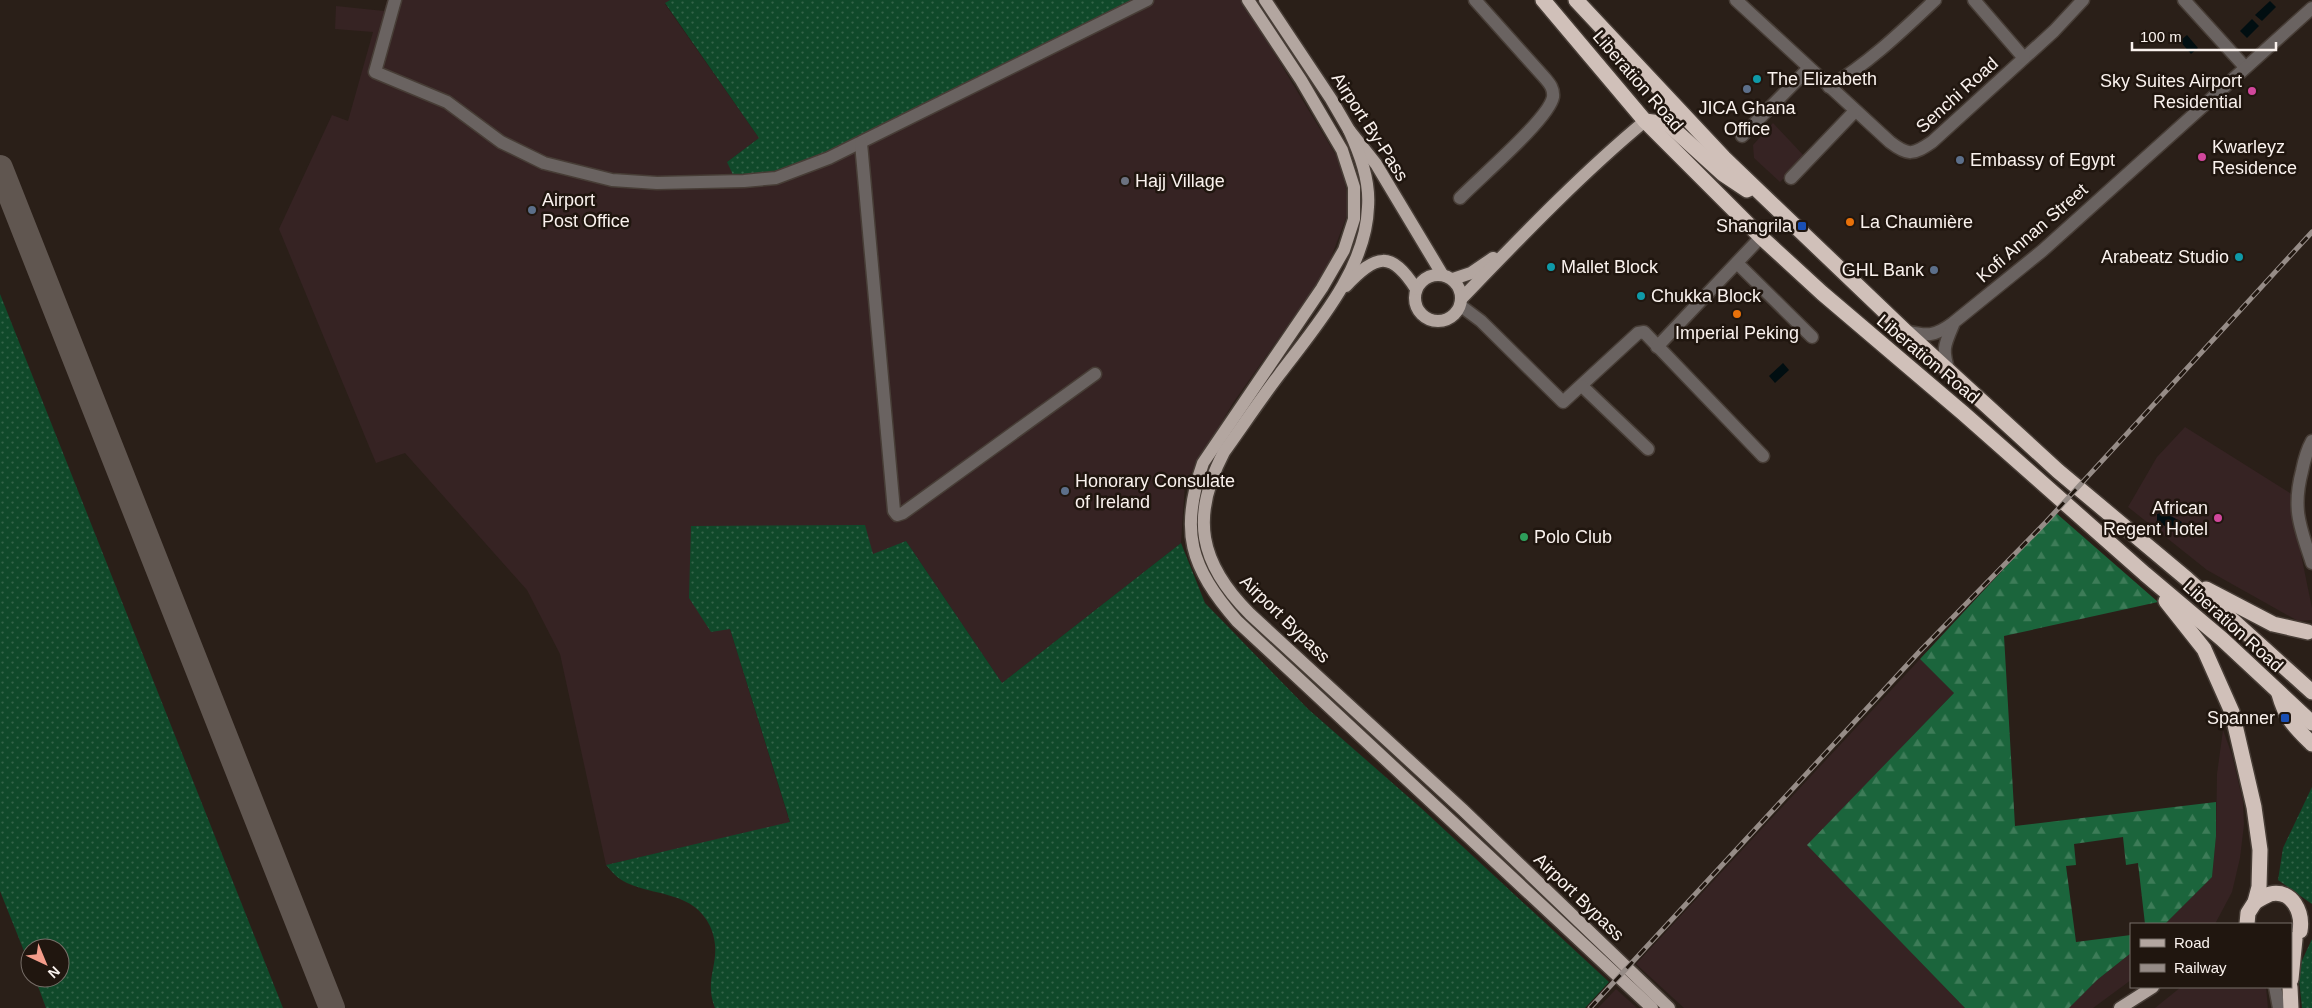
<svg xmlns="http://www.w3.org/2000/svg" width="2312" height="1008" font-family="Helvetica,sans-serif">
	<style>
		.commercial { fill: #362323 }
		.grass { fill: url(#grass-dots) }
		.forest { fill: url(#forest-firs) }
		.water { fill: #010e11 }
		.lines { fill: none; stroke-linecap: round; stroke-linejoin: round }
		.taxiway { stroke: #605650; stroke-width: 26 }
		.minor-casing { stroke: #473d36; stroke-width: 15 }
		.major-casing { stroke: #473d36; stroke-width: 15 }
		.highway-casing { stroke: #473d36; stroke-width: 18 }
		.minor { stroke: #6a6361; stroke-width: 12 }
		.major { stroke: #b3a6a0; stroke-width: 12 }
		.highway { stroke: #d0c0b9; stroke-width: 15 }
		.rail-casing { stroke: #968c87; stroke-width: 5 }
		.rail { stroke: #20160f; stroke-width: 3; stroke-dasharray: 9; stroke-linecap: butt }
		.culture-dot { fill: #0f9aa8; stroke: #20160f; stroke-width: 2 }
		.service-dot { fill: #5c6f8a; stroke: #20160f; stroke-width: 2 }
		.hotel-dot { fill: #d1479c; stroke: #20160f; stroke-width: 2 }
		.worship-dot { fill: #6b7280; stroke: #20160f; stroke-width: 2 }
		.food-dot { fill: #e8710a; stroke: #20160f; stroke-width: 2 }
		.transit-dot { fill: #1a4fb4; stroke: #20160f; stroke-width: 2 }
		.leisure-dot { fill: #2e9e5b; stroke: #20160f; stroke-width: 2 }
		.labels { text-anchor: middle; stroke-width: 5; stroke-linejoin: round; paint-order: stroke }
		.poi-label { font-size: 18px; fill: #faf2ee; stroke: #20160f; text-anchor: start }
		.street-label { font-size: 18px; fill: #faf2ee; stroke: #20160f }
	</style>
	<defs>
		<pattern id="grass-dots" width="8" height="8" patternUnits="userSpaceOnUse" patternTransform="scale(1.25)"><rect width="8" height="8" fill="#10492a"/><path d="M2 2h.1M6 6h.1" fill="none" stroke="#346449" stroke-width="1.8" stroke-linecap="round"/></pattern>
		<pattern id="forest-firs" width="22" height="20" patternUnits="userSpaceOnUse" patternTransform="scale(1.25)"><rect width="22" height="20" fill="#1b653c"/><path d="M5 1l3.5 6h-7zM16 11l3.5 6h-7z" fill="#3d7c58"/></pattern>
	</defs>
	<rect width="100%" height="100%" fill="#2a1f18"/>
	<!-- commercial -->
	<g class="commercial">
		<path d="M387,0H670L665,4L759,138L727,162L1136,0H1242L1343,167L1349,210L1326,271L1233,403L1185,484L1181,543L1002,683L906,541L730,629L790,823L606,865L560,654L527,590L405,453L376,463L279,229L332,115L348,121L373,32L335,29L336,6L384,11Z"/>
		<path d="M1773,123L1805,157L1780,182L1754,158L1753,145Z"/>
		<path d="M2185,427L2293,495L2296,530L2312,608V620L2298,621L2207,570L2128,507L2157,457Z"/>
		<path d="M1920,659L1954,693L1808,845L1965,1008H1684L1636,964Z"/>
		<path d="M2223,730L2232,755L2243,802L2244,825L2240,858L2232,892L2215,924H2165L2212,877L2216,836L2217,774Z"/>
		<path d="M2131,953V980L2093,1008H2069L2097,980Z"/>
		<path d="M2181,987H2266L2268,1008H2155Z"/>
		<path d="M1616,989L1637,1008H1598Z"/>
	</g>
	<!-- grass -->
	<g class="grass">
		<path d="M670,0H1136L835,153L767,174L734,177L727,162L759,138L665,3Z"/>
		<path d="M0,294L283,1008H46L35,978H60V948H30V966L0,891Z"/>
		<path d="M865,525L873,554L906,541L1002,683L1181,543L1205,603L1308,709L1421,808L1609,982L1585,1008H715C702,976 725,960 710,926C694,892 656,896 627,883C618,879 612,872 606,865L790,822L730,629L711,632L689,598L691,526Z"/>
		<path d="M2312,787V904L2278,880L2283,848Z"/>
		<path d="M2312,939V1008H2302L2298,969Z"/>
	</g>
	<!-- forest -->
	<path class="forest" d="M2056,513L2158,602L2004,636L2015,826L2216,802V836L2212,877L2165,924H2145L2138,863L2126,865L2123,837L2074,844L2076,865L2066,866L2076,942L2131,935V953L2097,980L2069,1008H1965L1807,845L1954,693L1920,659Z"/>
	<!-- water -->
	<g class="water">
		<path d="M2270,1L2276,7L2262,21L2255,15Z"/>
		<path d="M2252,19L2259,26L2247,38L2240,31Z"/>
		<path d="M2187,35L2198,48L2191,54L2180,41Z"/>
		<path d="M1783,363L1789,370L1775,383L1769,376Z"/>
		<path d="M2163,512L2182,522L2176,533L2157,521V514Z"/>
	</g>
	<g class="lines">
		<!-- taxiway -->
		<path class="taxiway" d="M0,168L332,1008"/>
		<defs>
			<g id="minor">
				<path d="M395,0L375,72L447,102L501,142L544,163L612,180L657,183L744,181L776,178L829,158L1147,0"/>
				<path d="M1736,0L1890,142C1908,156 1913,155 1932,142L2054,31L2083,0"/>
				<path d="M1974,0L2024,58"/>
				<path d="M2184,0L2245,67"/>
				<path d="M1829,87C1869,63 1901,32 1935,0"/>
				<path d="M1742,136L1809,68"/>
				<path d="M861,143L894,511L897,515L903,513L1095,374"/>
				<path d="M1791,178L1855,111"/>
				<path d="M1460,198C1478,179 1549,119 1553,97C1554,88 1549,83 1544,77L1475,0"/>
				<path d="M1737,263L1812,337"/>
				<path d="M1461,306L1481,321L1563,402L1638,333L1644,332L1763,456"/>
				<path d="M1905,331C1927,336 1934,337 1953,323L2042,251L2312,8"/>
				<path d="M1657,347L1761,237"/>
				<path d="M1949,372C1942,349 1944,346 1953,325"/>
				<path d="M1582,386L1648,449"/>
				<path d="M2312,441C2307,450 2304,461 2302,471C2292,509 2300,527 2312,563"/>
				<path d="M2275,987L2279,1008"/>
			</g>
			<g id="major">
				<path d="M1248,0L1301,80L1342,150L1354,187V219L1344,250L1322,288L1203,463C1179,531 1190,567 1237,621L1652,1008"/>
				<path d="M1265,0L1331,99L1349,130L1376,164L1442,274"/>
				<path d="M1349,130C1360,154 1370,180 1368,207C1366,270 1315,327 1279,375C1260,400 1242,427 1224,452C1190,517 1199,563 1250,614L1463,810L1669,1008"/>
				<circle cx="1438" cy="298" r="23"/>
				<path d="M1453,279L1471,273L1493,258"/>
				<path d="M1346,286C1376,254 1391,250 1416,289"/>
				<path d="M1462,298C1521,237 1580,175 1645,121"/>
				<path d="M2120,1008L2153,987"/>
			</g>
			<g id="highway">
				<path d="M1543,0L1645,121L1761,237L1822,293L1963,413L2145,574L2222,639L2312,723"/>
				<path d="M1576,0L1724,158L1905,331L2058,471L2187,579L2312,692"/>
				<path d="M1645,121L1668,124L1723,174L1747,190"/>
				<path d="M2206,589L2273,624L2308,632"/>
				<path d="M2166,601L2204,649L2232,712L2254,807L2260,850L2259,887L2255,902L2248,913L2247,924"/>
				<path d="M2279,694C2286,719 2294,726 2312,744"/>
				<path d="M2255,902C2260,899 2265,896 2270,894C2293,889 2303,913 2300,931"/>
				<path d="M2291,979L2295,939"/>
				<path d="M2290,987L2291,1008"/>
			</g>
		</defs>
		<!-- minor casing -->
		<use href="#minor" class="minor-casing"/>
		<!-- major casing -->
		<use href="#major" class="major-casing"/>
		<!-- highway casing -->
		<use href="#highway" class="highway-casing"/>
		<!-- minor -->
		<use href="#minor" class="minor"/>
		<!-- major -->
		<use href="#major" class="major"/>
		<!-- highway -->
		<use href="#highway" class="highway"/>
		<defs>
			<path id="rail" d="M1590,1008L1920,651L2046,522L2312,232"/>
		</defs>
		<!-- rail casing -->
		<use href="#rail" class="rail-casing"/>
		<!-- rail -->
		<use href="#rail" class="rail"/>
	</g>
	<!-- markers -->
	<g class="culture-dot">
		<circle cx="1757" cy="79" r="5"/>
		<circle cx="2239" cy="257" r="5"/>
		<circle cx="1551" cy="267" r="5"/>
		<circle cx="1641" cy="296" r="5"/>
	</g>
	<g class="service-dot">
		<circle cx="1747" cy="89" r="5"/>
		<circle cx="1960" cy="160" r="5"/>
		<circle cx="532" cy="210" r="5"/>
		<circle cx="1934" cy="270" r="5"/>
		<circle cx="1065" cy="491" r="5"/>
	</g>
	<g class="hotel-dot">
		<circle cx="2252" cy="91" r="5"/>
		<circle cx="2202" cy="157" r="5"/>
		<circle cx="2218" cy="518" r="5"/>
	</g>
	<circle class="worship-dot" cx="1125" cy="181" r="5"/>
	<g class="food-dot">
		<circle cx="1850" cy="222" r="5"/>
		<circle cx="1737" cy="314" r="5"/>
	</g>
	<g class="transit-dot">
		<rect x="1797" y="221" width="10" height="10" rx="2.5"/>
		<rect x="2280" y="713" width="10" height="10" rx="2.5"/>
	</g>
	<circle class="leisure-dot" cx="1524" cy="537" r="5"/>
	<g class="labels">
		<!-- poi labels -->
		<g class="poi-label">
			<text x="1767" y="85">The Elizabeth</text>
			<text x="2242" y="87" text-anchor="end">Sky Suites Airport<tspan x="2242" dy="21">Residential</tspan></text>
			<text x="1747" y="114" text-anchor="middle">JICA Ghana<tspan x="1747" dy="21">Office</tspan></text>
			<text x="2212" y="153">Kwarleyz<tspan x="2212" dy="21">Residence</tspan></text>
			<text x="1970" y="166">Embassy of Egypt</text>
			<text x="1135" y="187">Hajj Village</text>
			<text x="542" y="206">Airport<tspan x="542" dy="21">Post Office</tspan></text>
			<text x="1860" y="228">La Chaumière</text>
			<text x="1792" y="232" text-anchor="end">Shangrila</text>
			<text x="2229" y="263" text-anchor="end">Arabeatz Studio</text>
			<text x="1561" y="273">Mallet Block</text>
			<text x="1924" y="276" text-anchor="end">GHL Bank</text>
			<text x="1651" y="302">Chukka Block</text>
			<text x="1737" y="339" text-anchor="middle">Imperial Peking</text>
			<text x="1075" y="487">Honorary Consulate<tspan x="1075" dy="21">of Ireland</tspan></text>
			<text x="2208" y="514" text-anchor="end">African<tspan x="2208" dy="21">Regent Hotel</tspan></text>
			<text x="1534" y="543">Polo Club</text>
			<text x="2275" y="724" text-anchor="end">Spanner</text>
		</g>
		<!-- street labels -->
		<g class="street-label">
			<text transform="translate(1638 81) rotate(49)" y="6">Liberation Road</text>
			<text transform="translate(1957 95) rotate(-42)" y="6">Senchi Road</text>
			<text transform="translate(1370 127) rotate(57)" y="6">Airport By-Pass</text>
			<text transform="translate(2032 233) rotate(-41)" y="6">Kofi Annan Street</text>
			<text transform="translate(1928 359) rotate(40)" y="6">Liberation Road</text>
			<text transform="translate(1285 619) rotate(44)" y="6">Airport Bypass</text>
			<text transform="translate(2233 626) rotate(42)" y="6">Liberation Road</text>
			<text transform="translate(1579 897) rotate(44)" y="6">Airport Bypass</text>
		</g>
	</g>
	<!-- legend -->
	<rect x="2130" y="923" width="162" height="65" fill="#20160f" stroke="#776e68"/>
	<rect x="2140" y="939" width="25" height="8" fill="#b3a6a0" stroke="#776e68"/>
	<text x="2174" y="948" font-size="15" fill="#faf2ee">Road</text>
	<rect x="2140" y="964" width="25" height="8" fill="#968c87" stroke="#776e68"/>
	<text x="2174" y="973" font-size="15" fill="#faf2ee">Railway</text>
	<!-- north arrow -->
	<g transform="translate(45 963) rotate(136)"><circle r="24" fill="#20160f" stroke="#776e68"/>
	<path d="M0-4L9 19L0 12L-9 19Z" fill="#f49d8b"/>
	<text y="-8" font-size="14" font-weight="bold" text-anchor="middle" fill="#faf2ee">N</text>
	</g>
	<!-- scale -->
	<path d="M2132 42v8h144v-8" fill="none" stroke="#faf2ee" stroke-width="2.5"/>
	<text x="2140" y="42" font-size="15" fill="#faf2ee" stroke="#20160f" stroke-width="4" paint-order="stroke">100 m</text>
</svg>
